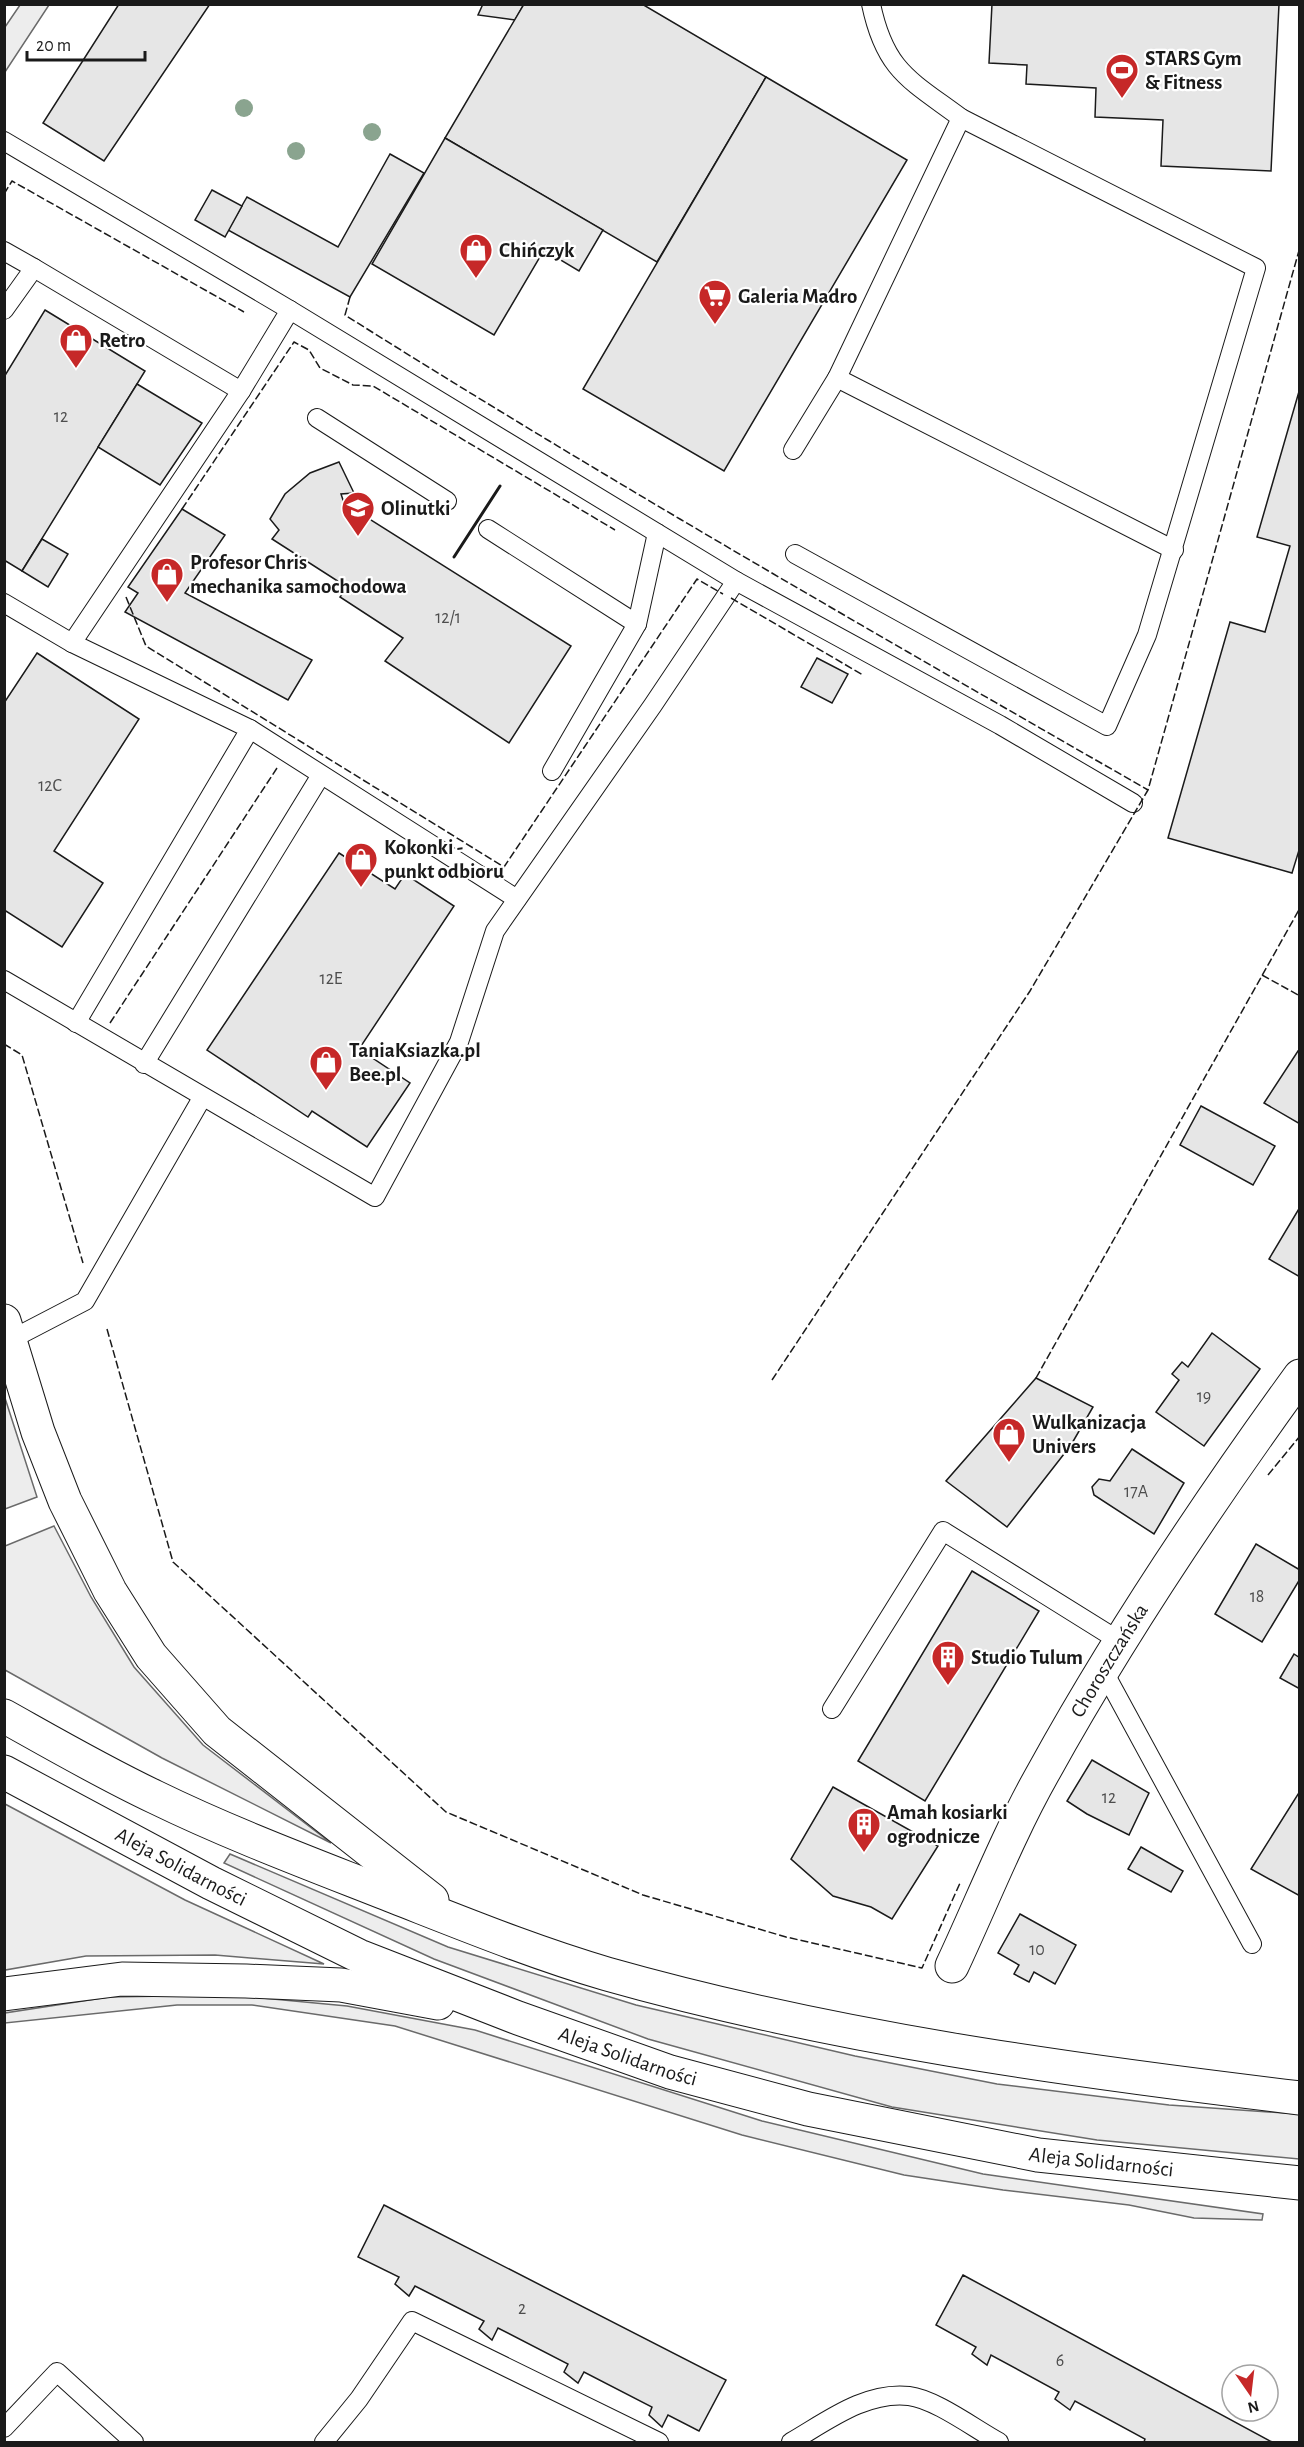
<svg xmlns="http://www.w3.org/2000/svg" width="1304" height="2447" font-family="'Alegreya Sans',sans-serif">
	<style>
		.green { fill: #ededed; stroke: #6a6a6a; stroke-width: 1.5 }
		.building { fill: #e6e6e6; stroke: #1a1a1a; stroke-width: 1.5 }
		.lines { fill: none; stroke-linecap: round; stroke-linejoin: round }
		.lane-casing { stroke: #1a1a1a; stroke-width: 20 }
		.street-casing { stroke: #1a1a1a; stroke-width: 35 }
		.secondary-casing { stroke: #1a1a1a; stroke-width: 35 }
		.lane { stroke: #fff; stroke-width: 18 }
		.street { stroke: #fff; stroke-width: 33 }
		.secondary { stroke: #fff; stroke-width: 33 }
		.fence { stroke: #1a1a1a; stroke-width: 1.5; stroke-dasharray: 8 3; stroke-linecap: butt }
		.wall { stroke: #1a1a1a; stroke-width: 3 }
		.tree { fill: #8aa48f }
		.labels { text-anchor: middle; stroke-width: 4.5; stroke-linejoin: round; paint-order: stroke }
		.number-label { font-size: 18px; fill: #4d4d4d }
		.poi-label { font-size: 21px; font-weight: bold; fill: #1a1a1a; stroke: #fff; text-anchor: start }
		.street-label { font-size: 21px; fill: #1a1a1a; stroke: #fff }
	</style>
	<rect width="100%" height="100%" fill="#fff"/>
	<!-- green -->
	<g class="green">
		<path d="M20,5H49L5,72V27Z"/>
		<path d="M4,1395L37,1497L5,1509H4Z"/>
		<path d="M54,1526L91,1597L134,1667L203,1745L331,1843L162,1758L5,1670V1546Z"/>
		<path d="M5,1804L185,1900L324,1964L215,1955L86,1956L5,1970Z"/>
		<path d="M230,1854L448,1947L636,2005L855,2056L997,2084L1169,2105L1299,2114V2159L1097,2140L892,2107L648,2039L434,1959L224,1863Z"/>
		<path d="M231,1995L347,2006L475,2030L762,2121L983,2174L1263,2214L1262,2220L1194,2218L1129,2205L1003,2190L904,2175L742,2135L395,2026L252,2005H177L5,2023V2013L109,1997Z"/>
	</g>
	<!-- building -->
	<g class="building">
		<path d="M119,4H210L104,161L43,123Z"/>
		<path d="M483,4H524L515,20L478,15Z"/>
		<path d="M524,4H642L766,77L657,262L445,138Z"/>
		<path d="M992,4H1279L1271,171L1161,166L1163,120L1095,117L1096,88L1026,84L1027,65L989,63Z"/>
		<path d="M766,77L907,160L724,471L583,389Z"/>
		<path d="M445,138L603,230L579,271L544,250L494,335L372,264Z"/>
		<path d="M390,154L424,173L350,297L228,230L247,197L338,247Z"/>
		<path d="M212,190L242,206L225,237L195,220Z"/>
		<path d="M45,310L145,371L22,571L4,560V377Z"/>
		<path d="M137,384L202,423L160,485L98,447Z"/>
		<path d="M1300,388V847L1292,873L1168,838L1230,622L1265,632L1290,546L1257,537Z"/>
		<path d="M339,462L354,493L341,494L344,503L571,646L509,743L385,661L403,638L340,597L347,587L272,539L279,530L270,519L285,494L310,473Z"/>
		<path d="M182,509L225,535L185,593L312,660L288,700L125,612L138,593L128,587Z"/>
		<path d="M42,539L68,554L48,587L22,571Z"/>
		<path d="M37,653L139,719L54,851L103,883L62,947L6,911L4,914V703Z"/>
		<path d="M817,658L848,674L832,703L801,687Z"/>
		<path d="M339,853L395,889L405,874L454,906L359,1049L410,1083L367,1147L312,1111L308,1117L207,1050Z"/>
		<path d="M1298,1051L1300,1052V1124L1264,1103Z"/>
		<path d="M1201,1106L1275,1146L1253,1185L1180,1145Z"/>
		<path d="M1300,1207V1277L1269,1259Z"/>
		<path d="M1212,1333L1260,1369L1204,1446L1156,1412L1179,1380L1172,1374L1182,1362L1188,1367Z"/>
		<path d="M1036,1378L1093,1407L1071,1445L1007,1527L946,1481Z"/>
		<path d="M1132,1449L1184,1483L1154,1534L1094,1495L1092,1487L1099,1479L1110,1481Z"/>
		<path d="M1256,1544L1300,1570V1579L1262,1642L1215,1614Z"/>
		<path d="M972,1571L1039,1611L925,1801L858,1761Z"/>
		<path d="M1294,1654L1300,1658V1689L1280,1678Z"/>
		<path d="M1092,1760L1149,1793L1129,1835L1087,1814L1067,1801Z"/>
		<path d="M833,1787L938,1846L892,1919L871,1907L833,1896L791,1859Z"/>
		<path d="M1300,1791V1896L1251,1869Z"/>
		<path d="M1141,1847L1183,1871L1171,1892L1128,1869Z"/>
		<path d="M1020,1914L1076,1945L1055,1984L1034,1972L1029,1982L1014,1974L1019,1965L998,1953Z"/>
		<path d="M384,2205L726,2380L699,2431L668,2415L662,2427L649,2415L652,2407L584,2372L578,2383L564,2372L568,2364L498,2328L492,2340L479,2329L484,2321L415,2286L409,2296L395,2284L399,2277L358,2257Z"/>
		<path d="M963,2275L1272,2442H1144L1145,2439L1075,2401L1070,2410L1055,2399L1059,2392L991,2355L987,2365L972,2354L976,2347L936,2325Z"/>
	</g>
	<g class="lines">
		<defs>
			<g id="lane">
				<path d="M871,4C885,71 910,80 961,118L837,378L1174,550"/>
				<path d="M4,141L290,310L736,581L1000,725L1133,803"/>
				<path d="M4,251L34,268L4,310"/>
				<path d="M34,268L241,391L290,310"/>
				<path d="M317,418L447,501"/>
				<path d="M793,450L837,378"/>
				<path d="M488,529L637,624"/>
				<path d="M795,554L1107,726L1147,635L1256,268L961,118"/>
				<path d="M4,603L72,643L250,729L76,1023"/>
				<path d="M72,643L241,391"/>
				<path d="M250,729L517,899"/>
				<path d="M552,771L637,624L657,533"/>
				<path d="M4,980L375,1197L459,1042L495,931L653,705L736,581"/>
				<path d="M144,1064L321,775"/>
				<path d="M10,1340L85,1301L202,1098"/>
				<path d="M1103,1670L1252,1944"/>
				<path d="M832,1709L943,1531L1121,1642"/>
				<path d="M4,2428L57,2372L134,2442"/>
				<path d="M324,2442L359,2399L412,2321L659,2442"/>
				<path d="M791,2442C826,2422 865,2391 909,2396C935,2399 975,2429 999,2442"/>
			</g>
			<g id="street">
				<path id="s1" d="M952,1966C982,1902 1008,1835 1043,1773C1119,1635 1207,1504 1300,1376"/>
			</g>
			<g id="secondary">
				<path d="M4,1321L38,1432L65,1501L110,1591L151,1656L217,1731L432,1900"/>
				<path d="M4,1716C54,1744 104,1773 155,1797C233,1835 314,1865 395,1897C464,1924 535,1953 607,1974C833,2038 1066,2070 1300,2098"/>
				<path id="s2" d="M4,1772L211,1883L359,1956L518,2018L670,2072L808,2109L1038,2155L1300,2183"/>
				<path d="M4,1994L122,1979L246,1981L341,1985L438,2003"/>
			</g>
		</defs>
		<!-- lane casing -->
		<use href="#lane" class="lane-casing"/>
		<!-- street casing -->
		<use href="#street" class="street-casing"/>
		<!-- secondary casing -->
		<use href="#secondary" class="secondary-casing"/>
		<!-- lane -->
		<use href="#lane" class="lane"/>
		<!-- street -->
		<use href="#street" class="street"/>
		<!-- secondary -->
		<use href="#secondary" class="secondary"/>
		<!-- fence -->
		<g class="fence">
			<path d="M4,194L12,181L244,312"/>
			<path d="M350,297L345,315C608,481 878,635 1148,790"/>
			<path d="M182,509L294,342L309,350L320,368L353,385L373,386L615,530"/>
			<path d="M126,597L146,646L504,867L697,579L723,594"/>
			<path d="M731,598L863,675"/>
			<path d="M1262,975L1300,996"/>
			<path d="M110,1023L277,768"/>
			<path d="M4,1044L22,1055L83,1263"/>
			<path d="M107,1329L173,1562L446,1812L643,1895L786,1937L922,1968L960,1883"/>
			<path d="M1036,1378L1300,908"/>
			<path d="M772,1380L1030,991L1148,790L1300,247"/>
			<path d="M1268,1475L1300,1436"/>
		</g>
		<!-- wall -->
		<path class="wall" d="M454,557L500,486"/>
	</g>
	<!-- trees -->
	<g class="tree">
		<circle cx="244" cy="108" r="9"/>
		<circle cx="372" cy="132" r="9"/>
		<circle cx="296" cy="151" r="9"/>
	</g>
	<!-- icons -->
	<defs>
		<symbol id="stadium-pin" viewBox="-11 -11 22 30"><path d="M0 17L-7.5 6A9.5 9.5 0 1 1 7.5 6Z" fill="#c62828" stroke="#fff"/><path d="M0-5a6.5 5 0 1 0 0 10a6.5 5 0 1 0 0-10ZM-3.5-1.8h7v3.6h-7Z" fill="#fff"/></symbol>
		<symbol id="shop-pin" viewBox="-11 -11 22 30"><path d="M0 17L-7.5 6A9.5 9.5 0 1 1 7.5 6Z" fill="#c62828" stroke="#fff"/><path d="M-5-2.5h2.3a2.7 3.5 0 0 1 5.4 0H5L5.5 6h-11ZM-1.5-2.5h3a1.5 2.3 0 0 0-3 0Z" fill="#fff"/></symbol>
		<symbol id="supermarket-pin" viewBox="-11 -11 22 30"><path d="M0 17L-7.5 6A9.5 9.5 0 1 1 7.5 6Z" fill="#c62828" stroke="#fff"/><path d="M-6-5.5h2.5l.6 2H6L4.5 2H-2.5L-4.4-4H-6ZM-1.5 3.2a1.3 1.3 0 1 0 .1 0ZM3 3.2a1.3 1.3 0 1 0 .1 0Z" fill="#fff"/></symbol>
		<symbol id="school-pin" viewBox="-11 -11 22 30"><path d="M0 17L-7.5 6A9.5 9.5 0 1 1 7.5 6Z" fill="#c62828" stroke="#fff"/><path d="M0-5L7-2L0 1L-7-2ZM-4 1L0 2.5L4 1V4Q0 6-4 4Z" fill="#fff"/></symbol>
		<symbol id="building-pin" viewBox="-11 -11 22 30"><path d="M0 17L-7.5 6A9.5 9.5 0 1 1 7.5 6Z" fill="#c62828" stroke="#fff"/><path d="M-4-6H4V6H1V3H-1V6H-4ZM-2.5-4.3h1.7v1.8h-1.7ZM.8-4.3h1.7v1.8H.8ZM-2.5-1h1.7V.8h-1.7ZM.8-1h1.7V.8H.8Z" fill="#fff"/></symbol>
	</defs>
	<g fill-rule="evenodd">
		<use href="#stadium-pin" x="1103" y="51" width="38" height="52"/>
		<use href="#shop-pin" x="457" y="231" width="38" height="52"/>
		<use href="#supermarket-pin" x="696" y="277" width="38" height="52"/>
		<use href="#shop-pin" x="57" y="321" width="38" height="52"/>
		<use href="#school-pin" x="339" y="489" width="38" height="52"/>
		<use href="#shop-pin" x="148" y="555" width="38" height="52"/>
		<use href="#shop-pin" x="342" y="840" width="38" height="52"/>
		<use href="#shop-pin" x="307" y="1043" width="38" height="52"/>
		<use href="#shop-pin" x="990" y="1415" width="38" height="52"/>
		<use href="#building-pin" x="929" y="1638" width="38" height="52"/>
		<use href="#building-pin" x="845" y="1805" width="38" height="52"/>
	</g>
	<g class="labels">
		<!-- number labels -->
		<g class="number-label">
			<text x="61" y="422">12</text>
			<text x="448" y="623">12/1</text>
			<text x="50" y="791">12C</text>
			<text x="331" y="984">12E</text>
			<text x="1204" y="1402">19</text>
			<text x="1136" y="1497">17A</text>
			<text x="1257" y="1602">18</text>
			<text x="1109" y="1803">12</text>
			<text x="1037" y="1955">10</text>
			<text x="522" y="2314">2</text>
			<text x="1060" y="2366">6</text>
		</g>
		<!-- poi labels -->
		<g class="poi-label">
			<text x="1145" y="65">STARS Gym<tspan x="1145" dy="24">&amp; Fitness</tspan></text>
			<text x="499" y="257">Chińczyk</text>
			<text x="738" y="303">Galeria Madro</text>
			<text x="99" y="347">Retro</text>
			<text x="381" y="515">Olinutki</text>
			<text x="190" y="569">Profesor Chris<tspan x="190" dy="24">mechanika samochodowa</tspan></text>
			<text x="384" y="854">Kokonki -<tspan x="384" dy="24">punkt odbioru</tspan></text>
			<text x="349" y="1057">TaniaKsiazka.pl<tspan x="349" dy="24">Bee.pl</tspan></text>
			<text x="1032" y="1429">Wulkanizacja<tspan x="1032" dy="24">Univers</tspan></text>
			<text x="971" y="1664">Studio Tulum</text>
			<text x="887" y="1819">Amah kosiarki<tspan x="887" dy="24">ogrodnicze</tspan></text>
		</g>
		<!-- street labels -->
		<g class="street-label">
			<text dy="7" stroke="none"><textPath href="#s1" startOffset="344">Choroszczańska</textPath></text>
			<text dy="7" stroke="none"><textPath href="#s2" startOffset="201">Aleja Solidarności</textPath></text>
			<text dy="7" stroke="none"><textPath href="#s2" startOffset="687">Aleja Solidarności</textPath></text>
			<text dy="7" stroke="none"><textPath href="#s2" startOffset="1173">Aleja Solidarności</textPath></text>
		</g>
	</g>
	<!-- border -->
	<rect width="1304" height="2447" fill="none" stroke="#1a1a1a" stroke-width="12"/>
	<!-- north arrow -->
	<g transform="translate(1250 2393) rotate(166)"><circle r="28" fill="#ffffff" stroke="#a3a3a3" stroke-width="1.5"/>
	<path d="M0-4.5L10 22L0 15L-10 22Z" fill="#c62828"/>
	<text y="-9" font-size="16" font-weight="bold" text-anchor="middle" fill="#1a1a1a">N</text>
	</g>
	<!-- scale -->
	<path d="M27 51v9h118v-9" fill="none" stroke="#1a1a1a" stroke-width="3"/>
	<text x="36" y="51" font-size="18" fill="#1a1a1a" stroke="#ffffff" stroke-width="4.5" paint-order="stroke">20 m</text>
</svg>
